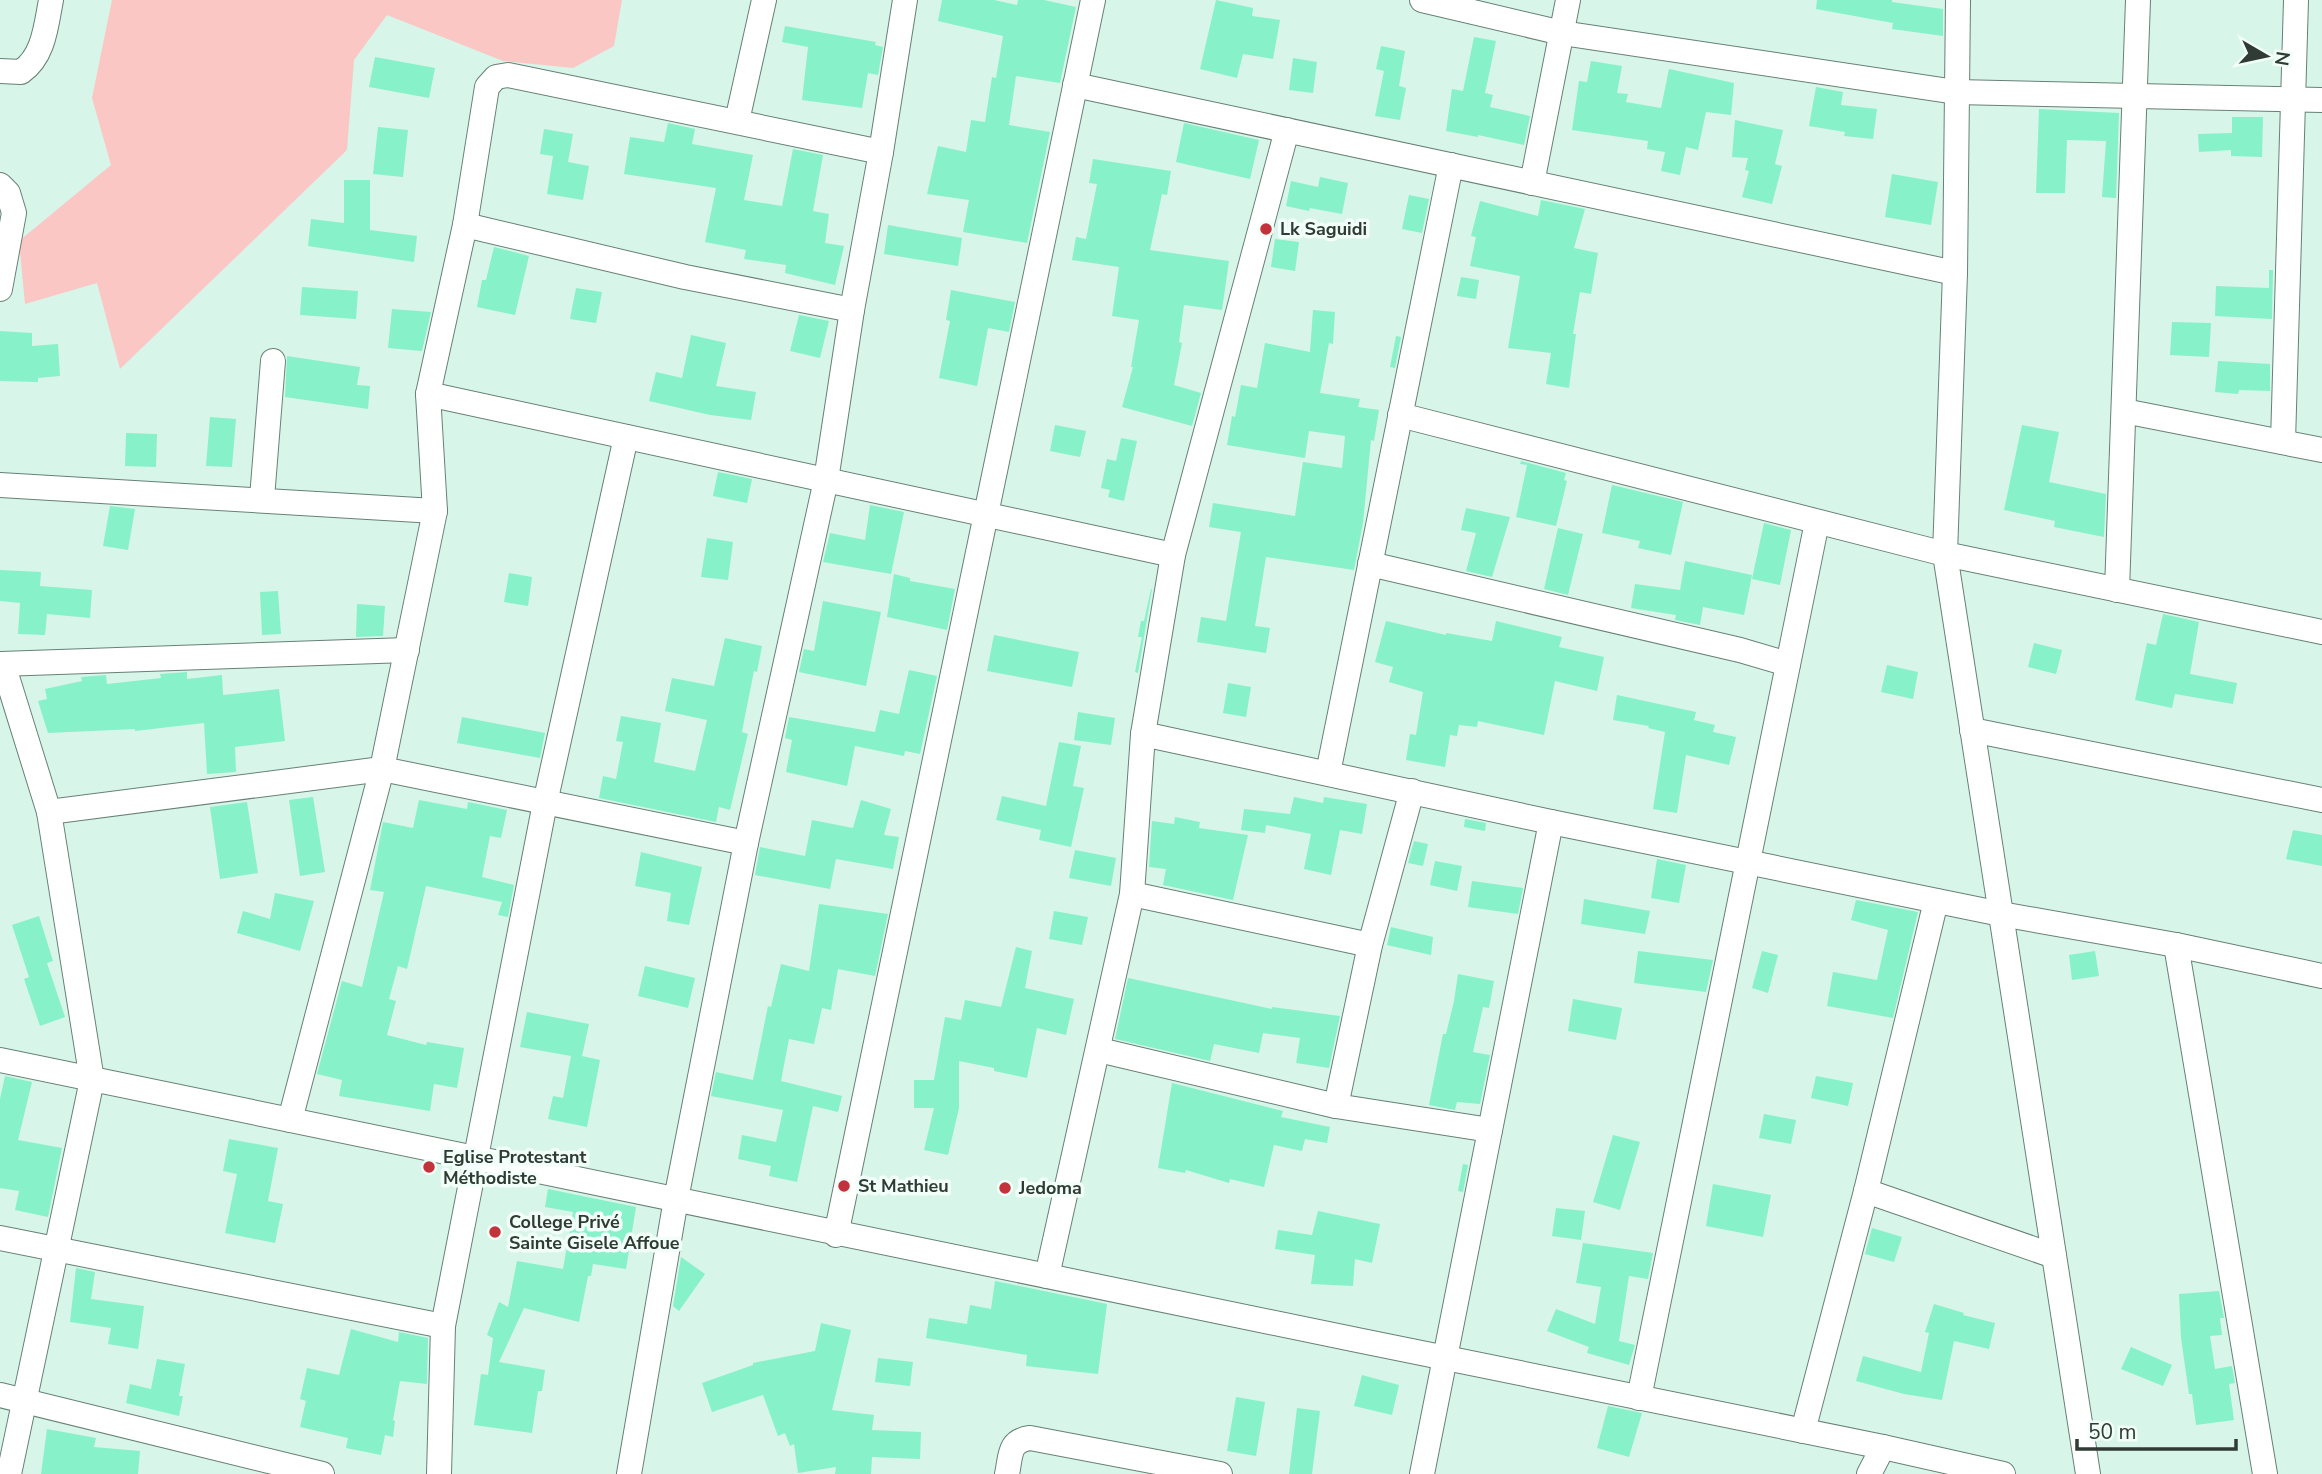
<svg xmlns="http://www.w3.org/2000/svg" width="2322" height="1474" font-family="'Nunito Sans',sans-serif">
	<style>
		.green { fill: #fac7c4 }
		.building { fill: #87f1ca }
		.lines { fill: none; stroke-linecap: round; stroke-linejoin: round }
		.street-casing { stroke: #678176; stroke-width: 26 }
		.street { stroke: #fff; stroke-width: 24 }
		.poi-dot { fill: #c3333b; stroke: #f2fef9; stroke-width: 2.5 }
		.labels { text-anchor: middle; stroke-width: 7; stroke-linejoin: round; paint-order: stroke }
		.poi-label { font-size: 18px; font-weight: bold; fill: #303b36; stroke: #f2fef9; text-anchor: start }
	</style>
	<rect width="100%" height="100%" fill="#d8f5e9"/>
	<!-- green -->
	<path class="green" d="M112,0H622L614,46L573,68L503,61L387,15L354,60L347,150L120,369L97,283L25,304L19,241L111,165L92,98Z"/>
	<!-- building -->
	<g class="building">
		<path d="M942,0H994L1017,5L1018,0H1044L1076,7L1060,83L1016,76L1009,125L1050,132L1027,243L963,232L969,200L927,194L938,146L966,152L971,120L985,122L992,77L996,78L1003,36L938,21Z"/>
		<path d="M1216,0L1253,8L1252,16L1280,20L1273,59L1243,54L1237,78L1200,69Z"/>
		<path d="M1817,0H1892V2L1943,9V36L1892,29L1893,23L1816,9Z"/>
		<path d="M785,26L876,42L875,45L883,47L878,75L868,73L862,108L802,100L808,47L782,42Z"/>
		<path d="M1474,37L1496,41L1485,93L1493,95L1490,107L1530,116L1524,145L1478,135V137L1446,131L1452,89L1463,91Z"/>
		<path d="M1381,46L1405,51L1399,86L1406,88L1400,120L1375,116L1384,71L1376,69Z"/>
		<path d="M375,57L435,68L429,98L369,87Z"/>
		<path d="M1293,58L1317,62L1313,93L1289,90Z"/>
		<path d="M1591,61L1622,66L1617,93L1628,94L1626,102L1661,108L1669,69L1734,83L1731,115L1706,112L1698,150L1686,147L1680,175L1661,171L1665,152L1647,149L1648,141L1572,130L1579,81L1587,82Z"/>
		<path d="M1816,87L1843,92L1841,105L1877,109L1873,139L1844,136L1845,132L1809,126Z"/>
		<path d="M2039,109L2119,113L2116,198L2102,197L2106,141L2067,140L2065,193H2036Z"/>
		<path d="M2232,117H2263L2262,157L2231,156V150L2199,152L2198,134L2232,133Z"/>
		<path d="M1735,120L1783,130L1775,164L1782,166L1772,204L1742,197L1749,171L1745,170L1748,158L1732,157Z"/>
		<path d="M668,123L695,129L692,144L753,155L744,200L782,206L793,149L823,155L813,211L829,214L825,243L844,246L835,285L785,273L786,265L744,259L746,250L705,242L716,188L624,174L630,137L664,142Z"/>
		<path d="M1184,123L1259,140L1250,179L1176,162Z"/>
		<path d="M378,127L408,130L403,177L373,174Z"/>
		<path d="M544,129L573,134L568,162L589,166L583,200L547,194L553,156L540,154Z"/>
		<path d="M1093,159L1171,171L1167,195L1162,194L1150,250L1229,261L1222,310L1184,305L1179,342L1182,343L1174,385L1201,393L1192,426L1122,407L1133,367H1131L1139,320L1112,316L1119,267L1072,260L1076,237L1086,239L1097,184L1089,183Z"/>
		<path d="M1892,174L1938,182L1931,225L1885,217Z"/>
		<path d="M1320,177L1348,183L1342,214L1310,208L1309,211L1286,206L1291,181L1318,187Z"/>
		<path d="M344,180H370V230L417,236L414,262L308,246L311,219L344,223Z"/>
		<path d="M1409,195L1429,199L1422,233L1402,229Z"/>
		<path d="M1541,200L1585,209L1574,248L1598,253L1591,294L1580,292L1573,334H1576L1569,388L1546,384L1551,353L1508,348L1520,276L1470,266L1476,237L1471,236L1480,201L1538,216Z"/>
		<path d="M888,225L962,238L958,266L884,254Z"/>
		<path d="M1275,239L1299,242L1295,271L1271,267Z"/>
		<path d="M494,247L529,256L515,315L477,307L482,280H486Z"/>
		<path d="M2269,270H2273L2272,319L2215,316L2216,286L2269,288Z"/>
		<path d="M1461,277L1479,280L1476,299L1457,296Z"/>
		<path d="M302,287L358,291L356,319L300,315Z"/>
		<path d="M576,288L602,292L596,323L570,319Z"/>
		<path d="M951,290L1015,302L1009,332L988,328L977,386L939,378L950,321L946,320Z"/>
		<path d="M392,309L431,312L422,351L388,348Z"/>
		<path d="M1313,310L1335,312L1333,344L1329,343L1320,393L1360,399L1358,407L1379,410L1374,441L1371,440L1363,523L1354,570L1266,557L1255,626L1270,628L1266,653L1197,642L1201,617L1226,621L1241,532L1209,527L1213,503L1295,516L1303,462L1342,468L1345,436L1309,431L1305,458L1227,445L1232,416L1235,417L1241,385L1257,388L1265,343L1310,352Z"/>
		<path d="M799,315L829,321L820,358L790,351Z"/>
		<path d="M2172,322L2211,323L2209,357L2170,355Z"/>
		<path d="M0,331L32,333V346L58,344L60,376L38,378V382L0,381Z"/>
		<path d="M691,335L726,343L716,386L756,392L751,420L710,415L649,401L656,372L682,378Z"/>
		<path d="M1396,336L1401,337L1395,368L1390,367Z"/>
		<path d="M287,356L360,367L357,385L370,386L368,409L285,397Z"/>
		<path d="M2218,361L2270,364V391L2239,390L2238,394L2215,392Z"/>
		<path d="M210,417L236,419L232,467L206,466Z"/>
		<path d="M1055,425L1086,431L1080,457L1050,451Z"/>
		<path d="M2022,425L2059,432L2049,482L2106,494L2104,537L2054,527L2055,521L2004,510Z"/>
		<path d="M126,433L157,434L156,467L125,466Z"/>
		<path d="M1121,438L1137,441L1124,501L1108,497L1110,490L1101,488L1107,459L1116,461Z"/>
		<path d="M1521,461L1566,473L1564,480L1567,481L1556,526L1516,517L1527,465L1520,464Z"/>
		<path d="M718,472L752,479L747,503L713,496Z"/>
		<path d="M1612,485L1683,502L1671,555L1638,548L1640,541L1602,533Z"/>
		<path d="M870,505L904,512L891,574L823,562L830,533L865,540Z"/>
		<path d="M110,506L135,509L128,550L103,546Z"/>
		<path d="M1466,508L1510,517L1492,577L1466,571L1476,533L1461,530Z"/>
		<path d="M1764,523L1791,530L1780,585L1752,579Z"/>
		<path d="M1558,528L1583,534L1568,595L1544,589Z"/>
		<path d="M707,538L733,542L728,580L701,577Z"/>
		<path d="M1685,561L1752,575L1744,615L1703,607L1700,625L1675,620L1676,615L1631,608L1635,584L1680,590Z"/>
		<path d="M0,570L41,572L40,586L92,590L90,618L47,614L45,635L18,634L20,603L0,601Z"/>
		<path d="M509,573L532,577L528,606L504,602Z"/>
		<path d="M894,574L910,578V581L955,589L947,630L887,617Z"/>
		<path d="M1151,589H1152L1138,673L1135,672L1142,637H1138L1141,621H1144Z"/>
		<path d="M278,591L281,634L262,635L260,592Z"/>
		<path d="M823,601L881,612L866,686L799,672L804,649L814,651Z"/>
		<path d="M357,604L385,606L383,636L356,637Z"/>
		<path d="M2163,614L2199,622L2190,674L2237,683L2233,704L2175,694L2172,708L2135,700L2147,643L2156,645Z"/>
		<path d="M1386,621L1446,635V633L1492,641L1496,621L1562,637L1559,647L1604,657L1597,691L1555,681L1544,735L1478,721L1477,727L1459,725L1457,736L1450,735L1445,767L1406,760L1410,734L1416,735L1423,692L1389,682L1393,667L1375,662Z"/>
		<path d="M994,635L1079,652L1072,687L987,671Z"/>
		<path d="M725,638L762,646L757,672L754,671L745,716L742,732L748,734L730,810L719,807L716,822L599,798L603,776L616,779L623,742L616,741L621,716L661,723L654,762L695,771L707,720L665,711L672,678L714,686Z"/>
		<path d="M2034,643L2062,650L2056,674L2028,667Z"/>
		<path d="M1887,665L1918,672L1913,699L1881,692Z"/>
		<path d="M909,670L937,676L920,754L905,751L904,756L855,746L847,786L786,772L792,740L785,738L789,717L875,732L880,710L899,714Z"/>
		<path d="M187,672V679L222,675L223,695L279,689L285,741L235,747L236,772L207,774L204,723L135,731V729L48,733L38,701L47,699L45,689L82,681L81,677L106,675L107,684L161,678L160,674Z"/>
		<path d="M1228,683L1251,687L1246,717L1223,713Z"/>
		<path d="M1617,695L1696,712L1694,720L1715,725L1713,732L1736,737L1729,765L1686,755L1677,813L1653,809L1665,732L1648,728L1649,726L1613,720Z"/>
		<path d="M1078,712L1115,718L1111,745L1074,740Z"/>
		<path d="M462,717L545,733L540,758L457,743Z"/>
		<path d="M1059,742L1081,746L1073,786L1084,788L1071,847L1039,840L1041,830L996,820L1002,796L1046,806Z"/>
		<path d="M313,797L325,872L300,876L289,800Z"/>
		<path d="M1294,797L1323,803L1324,797L1367,804L1362,834L1340,830L1331,875L1304,869L1311,834L1266,825L1265,833L1241,830L1244,809L1290,814Z"/>
		<path d="M419,800L467,809L468,802L507,810L501,838L490,836L482,877L514,885L508,917L498,915L502,902L426,886L407,969L398,966L389,999L396,1001L387,1035L426,1045L427,1042L464,1048L457,1088L434,1084L430,1111L339,1096L342,1080L317,1074L342,981L362,987L384,892L370,890L383,822L413,828Z"/>
		<path d="M861,800L891,809L884,835L899,837L893,869L836,859L830,889L755,875L760,847L805,856L812,820L853,828Z"/>
		<path d="M247,802L258,873L220,879L210,807Z"/>
		<path d="M1175,817L1200,822L1199,828L1248,835L1233,900L1163,885L1166,869L1149,867L1152,821L1174,824Z"/>
		<path d="M1465,819L1486,823L1485,831L1464,827Z"/>
		<path d="M2293,830L2322,835V866L2286,859Z"/>
		<path d="M1414,841L1428,844L1423,866L1408,863Z"/>
		<path d="M1075,850L1116,858L1111,886L1069,878Z"/>
		<path d="M641,852L702,867L689,925L667,921L671,893L635,886Z"/>
		<path d="M1657,859L1686,865L1679,903L1651,898Z"/>
		<path d="M1435,861L1462,866L1457,891L1430,885Z"/>
		<path d="M1472,881L1523,888L1518,914L1468,907Z"/>
		<path d="M275,893L314,901L300,951L237,933L243,911L270,919Z"/>
		<path d="M1584,899L1650,911L1645,934L1581,924Z"/>
		<path d="M1856,900L1918,912L1893,1018L1827,1006L1833,972L1877,980L1888,930L1851,920Z"/>
		<path d="M819,904L888,914L875,976L838,969L831,1010L822,1008L814,1044L789,1039L781,1081L842,1096L838,1112L813,1106L797,1182L769,1176L771,1166L738,1159L742,1135L776,1142L783,1110L711,1096L716,1072L753,1080L768,1006L771,1007L781,964L809,971Z"/>
		<path d="M1054,911L1088,917L1082,945L1049,939Z"/>
		<path d="M39,916L53,961L47,963L65,1017L40,1026L24,979L29,977L12,925Z"/>
		<path d="M1391,927L1433,937L1431,955L1387,945Z"/>
		<path d="M1016,947L1032,951L1025,988L1074,999L1066,1035L1037,1028L1027,1078L994,1071V1068L959,1061V1108L948,1155L924,1150L934,1108H914V1080H934L945,1017L961,1020L965,1000L1001,1007Z"/>
		<path d="M1638,951L1713,960L1706,992L1634,983Z"/>
		<path d="M1762,951L1778,955L1768,993L1752,988Z"/>
		<path d="M2095,951L2099,976L2072,980L2069,955Z"/>
		<path d="M645,966L695,978L688,1008L638,996Z"/>
		<path d="M1458,974L1494,981L1489,1008L1483,1007L1473,1052L1490,1055L1480,1104L1457,1102L1455,1110L1429,1105L1443,1034H1446L1454,1001Z"/>
		<path d="M1128,978L1272,1009V1007L1340,1016L1329,1068L1296,1063L1300,1038L1263,1033L1259,1053L1214,1044L1210,1061L1115,1039Z"/>
		<path d="M1573,999L1622,1008L1616,1040L1568,1031Z"/>
		<path d="M527,1012L589,1024L582,1056L600,1060L587,1127L548,1119L553,1096L563,1098L571,1056L520,1047Z"/>
		<path d="M5,1076L32,1082L18,1140L62,1148L48,1217L15,1210L19,1191L0,1188V1099Z"/>
		<path d="M1816,1076L1853,1083L1848,1106L1811,1098Z"/>
		<path d="M1172,1083L1283,1111L1281,1117L1330,1127L1327,1143L1305,1139L1302,1151L1274,1145L1264,1187L1230,1179L1229,1183L1186,1170L1185,1173L1158,1168Z"/>
		<path d="M1764,1114L1796,1120L1791,1144L1759,1138Z"/>
		<path d="M1613,1135L1640,1142L1620,1210L1593,1202Z"/>
		<path d="M229,1139L278,1148L268,1201L283,1204L275,1243L225,1233L237,1174L223,1171Z"/>
		<path d="M1463,1164L1468,1165L1463,1192L1458,1191Z"/>
		<path d="M1713,1184L1771,1195L1763,1237L1706,1226Z"/>
		<path d="M548,1189L636,1207L626,1269L593,1264L591,1276H588L579,1322L524,1308L499,1362L545,1370L542,1391H538L532,1433L474,1425L481,1374L488,1375L493,1338L487,1335L499,1302L508,1307L517,1261L563,1269L573,1212L545,1207Z"/>
		<path d="M1556,1208L1585,1211L1581,1240L1552,1236Z"/>
		<path d="M1318,1211L1380,1224L1372,1263L1355,1259L1353,1286L1311,1284L1315,1255L1275,1249L1278,1230L1312,1235Z"/>
		<path d="M1872,1228L1902,1237L1894,1262L1865,1254Z"/>
		<path d="M1583,1243L1653,1253L1648,1279L1629,1276L1619,1341L1635,1345L1629,1365L1587,1353L1589,1347L1547,1331L1556,1309L1595,1324L1601,1287L1576,1283Z"/>
		<path d="M681,1257L705,1274L679,1311L673,1306Z"/>
		<path d="M76,1268L95,1272L91,1299L144,1306L138,1349L108,1344L111,1328L70,1322Z"/>
		<path d="M995,1281L1107,1304L1098,1374L1026,1366L1027,1355L926,1338L929,1318L967,1324L970,1305L991,1309Z"/>
		<path d="M2219,1291L2224,1318H2220L2222,1335L2210,1336L2215,1369L2232,1366L2235,1383L2229,1384L2234,1420L2196,1425L2192,1394H2189L2181,1338L2179,1294Z"/>
		<path d="M1934,1304L1964,1313L1963,1315L1995,1323L1989,1349L1954,1341L1942,1400L1904,1394L1856,1381L1863,1356L1921,1372L1929,1333L1925,1332Z"/>
		<path d="M821,1323L851,1330L832,1410L874,1415L872,1430L921,1432L920,1459L872,1457L871,1474H835L836,1467L798,1473L794,1444L790,1446L785,1433L778,1436L763,1395L712,1412L702,1383L753,1365V1363L815,1351Z"/>
		<path d="M351,1329L398,1342L399,1332L428,1338L427,1384L400,1381L393,1420L395,1421L393,1437L385,1435L381,1455L346,1448L348,1438L300,1427L306,1401L300,1399L307,1368L339,1375Z"/>
		<path d="M2131,1347L2172,1365L2163,1386L2121,1369Z"/>
		<path d="M878,1358L913,1362L910,1386L875,1382Z"/>
		<path d="M157,1359L185,1364L179,1396H183L179,1416L126,1403L130,1384L151,1389Z"/>
		<path d="M1362,1375L1399,1385L1392,1415L1354,1406Z"/>
		<path d="M1236,1397L1265,1402L1256,1456L1227,1451Z"/>
		<path d="M1608,1406L1642,1413L1629,1457L1597,1448Z"/>
		<path d="M1297,1408L1320,1411L1312,1474H1289Z"/>
		<path d="M47,1429L96,1438L94,1447L140,1451L138,1474H41Z"/>
	</g>
	<g class="lines">
		<defs>
			<g id="street">
				<path d="M1422,0L1562,33L1956,92L2322,100"/>
				<path d="M1958,0L1955,273L1945,554L2088,1474"/>
				<path d="M0,71L21,72C44,56 46,26 51,0"/>
				<path d="M1075,85L1955,273"/>
				<path d="M737,121L764,0"/>
				<path d="M1532,183L1568,0"/>
				<path d="M0,185L8,193L14,213L0,289"/>
				<path d="M465,225L685,277L852,310"/>
				<path d="M428,394L1173,555"/>
				<path d="M2124,411L2322,450"/>
				<path d="M1400,415L1945,554L2322,632"/>
				<path d="M2283,442L2296,0"/>
				<path d="M0,485L435,511"/>
				<path d="M262,498L273,361"/>
				<path d="M1370,564L1740,650L1788,664"/>
				<path d="M2117,590L2138,0"/>
				<path d="M0,664L407,650"/>
				<path d="M3,664L49,812L92,1080L9,1474"/>
				<path d="M1972,730L2322,800"/>
				<path d="M1143,734L1551,822L2001,914L2176,945L2322,976"/>
				<path d="M1328,773L1451,165"/>
				<path d="M49,812L382,769L746,843"/>
				<path d="M1132,894L1370,945"/>
				<path d="M2176,945L2265,1474"/>
				<path d="M1099,1050L1336,1106L1490,1130"/>
				<path d="M0,1060C628,1190 1255,1320 1883,1447L2003,1474"/>
				<path d="M1336,1106L1370,945L1412,791"/>
				<path d="M290,1120L382,769L435,511L428,394L465,225L487,87L496,77L508,75L881,152"/>
				<path d="M1866,1191L2054,1256"/>
				<path d="M836,1235L1093,0"/>
				<path d="M0,1238L443,1326"/>
				<path d="M1047,1276L1132,894L1143,734L1173,555L1287,130"/>
				<path d="M0,1395L322,1474"/>
				<path d="M1639,1398L1817,522"/>
				<path d="M1803,1431L1866,1191L1936,901"/>
				<path d="M439,1474L443,1326L545,803L626,437"/>
				<path d="M629,1474L676,1199L746,843L826,480L852,310L881,152L905,0"/>
				<path d="M1007,1474C1011,1456 1008,1441 1030,1438L1220,1474"/>
				<path d="M1422,1474L1551,822"/>
				<path d="M1869,1474L1883,1447"/>
			</g>
		</defs>
		<!-- street casing -->
		<use href="#street" class="street-casing"/>
		<!-- street -->
		<use href="#street" class="street"/>
	</g>
	<!-- markers -->
	<g class="poi-dot">
		<circle cx="1266" cy="229" r="7"/>
		<circle cx="429" cy="1167" r="7"/>
		<circle cx="844" cy="1186" r="7"/>
		<circle cx="1005" cy="1188" r="7"/>
		<circle cx="495" cy="1232" r="7"/>
	</g>
	<g class="labels">
		<!-- poi labels -->
		<g class="poi-label">
			<text x="1280" y="235">Lk Saguidi</text>
			<text x="443" y="1163">Eglise Protestant<tspan x="443" dy="21">Méthodiste</tspan></text>
			<text x="858" y="1192">St Mathieu</text>
			<text x="1019" y="1194">Jedoma</text>
			<text x="509" y="1228">College Privé<tspan x="509" dy="21">Sainte Gisele Affoue</tspan></text>
		</g>
	</g>
	<!-- north arrow -->
	<g transform="translate(2266 56) rotate(99)" stroke="#f2fef9" stroke-width="5" paint-order="stroke">
	<path d="M0-5L12 26L0 18L-12 26Z" fill="#303b36"/>
	<text y="-10" font-size="19" font-weight="bold" text-anchor="middle" fill="#303b36">N</text>
	</g>
	<!-- scale -->
	<path d="M2077 1439v10h159v-10" fill="none" stroke="#303b36" stroke-width="3.5"/>
	<text x="2088" y="1439" font-size="21" fill="#303b36" stroke="#f2fef9" stroke-width="5" paint-order="stroke">50 m</text>
</svg>
